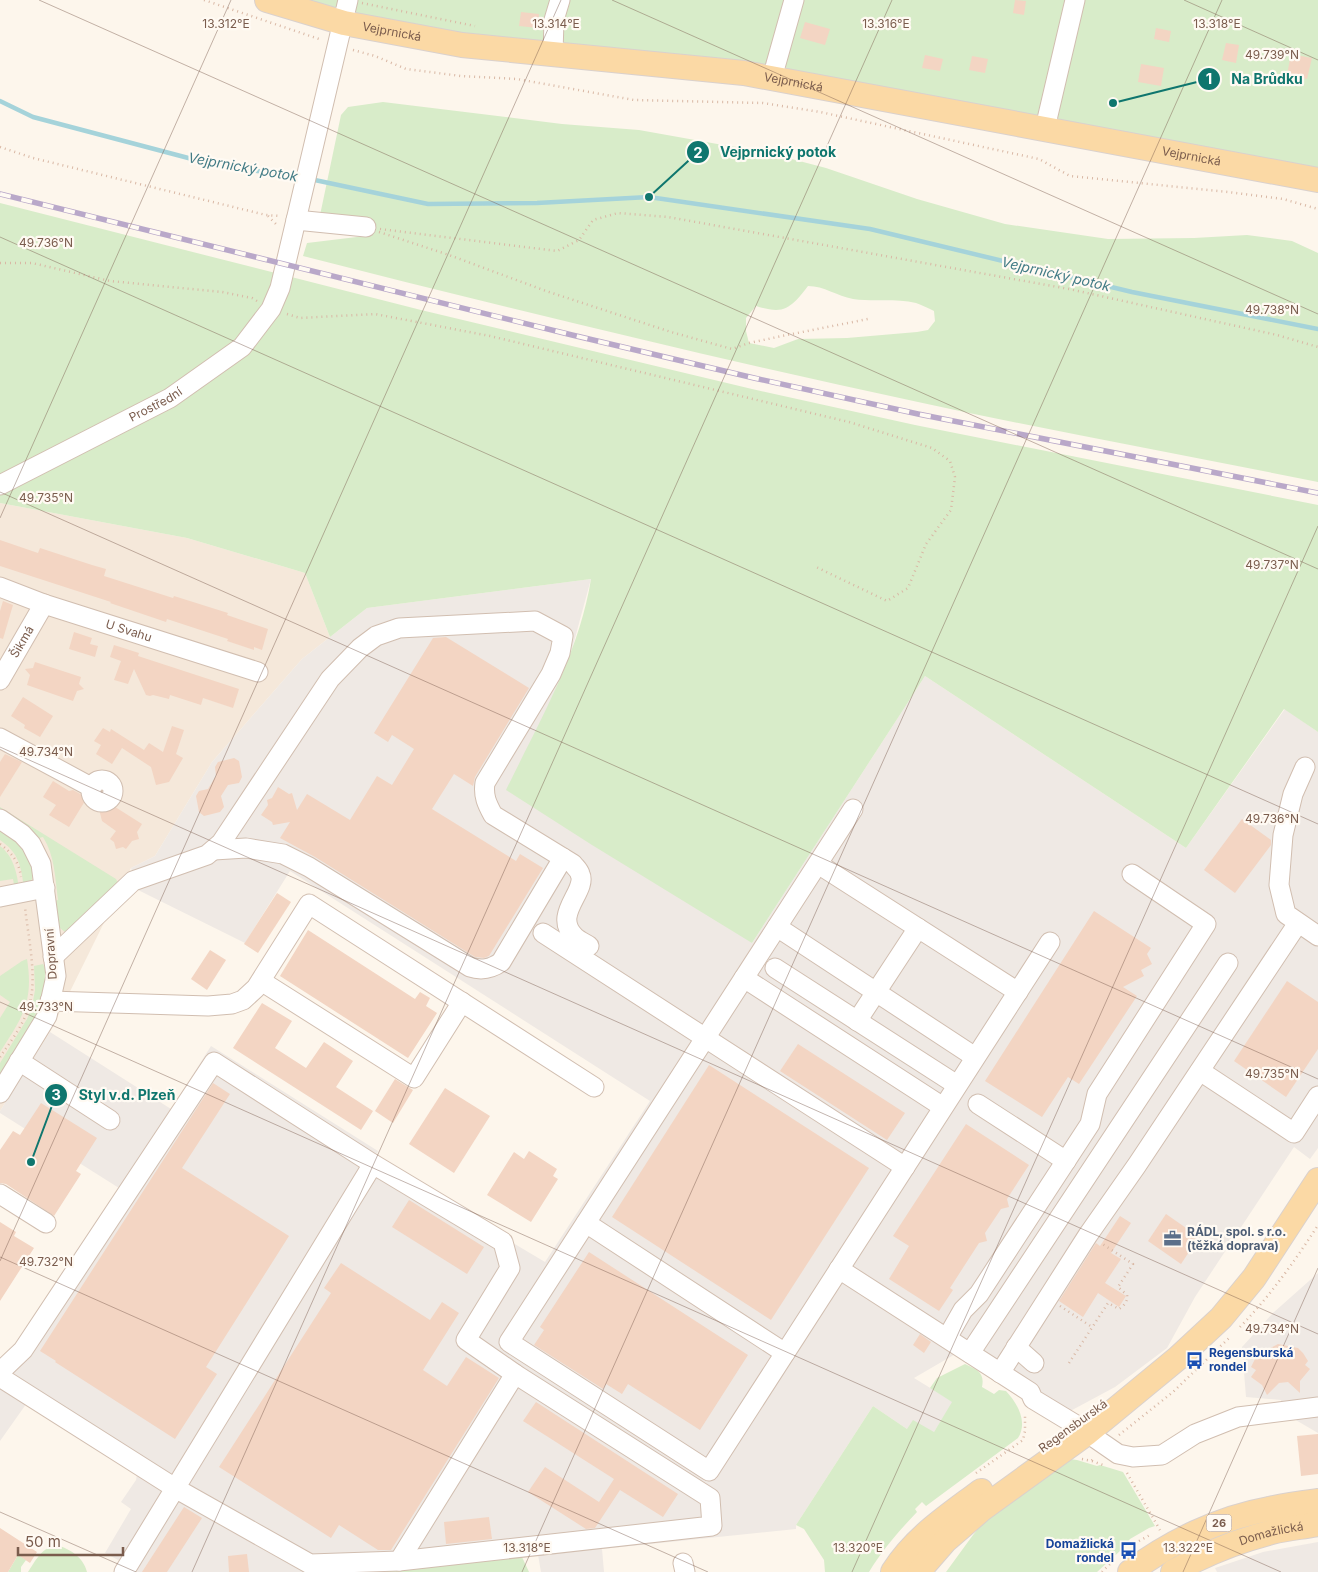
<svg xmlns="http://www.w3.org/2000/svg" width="1318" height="1572" font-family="Inter,sans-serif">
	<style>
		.residential { fill: #f5e8da }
		.industrial { fill: #efe9e4 }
		.green { fill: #d8ecc9; fill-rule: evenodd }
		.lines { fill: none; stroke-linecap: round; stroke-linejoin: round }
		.stream { stroke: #a5d3da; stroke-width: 4.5 }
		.building { fill: #f3d5c3 }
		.minor-casing { stroke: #d1beb0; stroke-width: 21 }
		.major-casing { stroke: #dad1cd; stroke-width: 26 }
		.path { stroke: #d9b8a5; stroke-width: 2.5; stroke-dasharray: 1 4; stroke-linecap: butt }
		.minor { stroke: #fff; stroke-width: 19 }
		.major { stroke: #fbd9a5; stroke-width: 24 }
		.rail-casing { stroke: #b9a8c9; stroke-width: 5.5 }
		.rail { stroke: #fffaf3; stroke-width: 4; stroke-dasharray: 11; stroke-linecap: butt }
		.ticks { fill: none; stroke: #7a5c4d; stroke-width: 1; stroke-opacity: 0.45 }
		.labels { text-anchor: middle; stroke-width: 4.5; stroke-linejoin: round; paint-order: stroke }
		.shield { fill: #fffaf3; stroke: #a28b7f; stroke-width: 1 }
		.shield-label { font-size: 11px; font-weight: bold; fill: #7a5c4d }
		.street-label { font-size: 12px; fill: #7a5c4d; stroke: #fffaf3 }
		.service-label { font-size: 12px; font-weight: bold; fill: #4e5e75; stroke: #fffaf3; text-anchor: start }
		.transit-label { font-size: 12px; font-weight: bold; fill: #164399; stroke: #fffaf3; text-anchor: start }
		.water-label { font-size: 14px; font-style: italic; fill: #437c86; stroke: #fffaf3 }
		.ticks-label { font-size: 12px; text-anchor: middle; fill: #7a5c4d; stroke: #fffaf3; stroke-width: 4.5; stroke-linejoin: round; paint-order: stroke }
		.leader { fill: none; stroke: #0f766e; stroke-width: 2 }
		.callout-dot { fill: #0f766e; stroke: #fffaf3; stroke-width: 2 }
		.mark-label { font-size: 15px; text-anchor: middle; font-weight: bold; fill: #fff }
		.callout-label { font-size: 14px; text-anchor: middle; font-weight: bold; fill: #0f766e; stroke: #fffaf3; stroke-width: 4.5; stroke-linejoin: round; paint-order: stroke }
	</style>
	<rect width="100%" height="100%" fill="#fdf6ec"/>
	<!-- residential -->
	<path class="residential" d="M0,503L187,538L305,573L330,637L302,659L212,762L155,856L131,868L50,1032L0,1111Z"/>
	<!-- industrial -->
	<g class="industrial">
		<path d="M591,579L572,649L557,686L752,943L925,676L1186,848L1285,709L1318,732V1148L1310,1159L1294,1147L1195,1297L1167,1348L1115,1387L1061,1416L957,1353L914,1378L953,1402L934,1432L907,1429L873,1406L796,1525V1529L602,1549L604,1572H541L538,1555L375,1572H131L133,1568L105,1553L131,1509L121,1502L136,1480L138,1469L29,1400L0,1441V1361L26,1335L119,1188L0,1113V1111L50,1032L171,1109L211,1046L378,1151L374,1160L545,1262L650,1101L290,871L245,943L138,890L131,868L155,856L212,762L302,659L367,608Z"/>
		<path d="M1318,1273V1433L1294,1419L1282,1418L1281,1400L1246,1397L1242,1347L1273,1313Z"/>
		<path d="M1318,1542V1572H1217L1215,1568L1263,1552Z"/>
	</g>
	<!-- green -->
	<g class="green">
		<path d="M267,0H1318V180L744,73L462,45Z"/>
		<path d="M383,102L562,124L639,130L723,145L757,150L826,168L917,199L1005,224L1108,239L1194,238L1247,235L1292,241L1318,253V482C1185,455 1051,431 918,402C712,358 507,308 303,256L307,243L365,236L354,218C341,213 331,213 319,220L341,115L348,107ZM808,286C824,286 837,296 853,299C873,302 896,298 916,303C922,305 928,308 934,311L935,321L928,330L917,332L847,338L798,339L774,348L749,343L746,331V318L756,306C762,308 770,310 776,310C791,310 800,296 808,286Z"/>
		<path d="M0,203L421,310L752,389L915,425L1318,505V732L1284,709L1186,848L925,676L752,943L592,845L506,790C539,722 579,654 591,579L367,608L330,637L305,573L187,538L0,503Z"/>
		<path d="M0,807L116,879L118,883L71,932H65L56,925L54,901L58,900C55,878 55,856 43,837L39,838L36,837L0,812Z"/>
		<path d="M0,828C14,837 38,860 32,879C31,883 28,885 24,888C21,866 19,853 0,840Z"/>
		<path d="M0,846C14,857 17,873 19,889L15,890L13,879L0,881Z"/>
		<path d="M27,959C34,1002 22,1018 0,1052V1018L10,1002L0,995V976L22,961Z"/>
		<path d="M43,964L45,968V987L39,1014L0,1081V1063L27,1019L32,1007L35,990L34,966Z"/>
		<path d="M965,1364C977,1370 985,1372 982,1387L994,1394L999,1390L1006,1391C1018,1404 1028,1422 1018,1438L926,1506L922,1502L915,1509L917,1512C899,1531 883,1549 869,1572H825L824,1560L804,1529L796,1525L873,1406L907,1429L913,1420L934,1432L952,1402L930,1388L937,1378Z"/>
		<path d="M1070,1459L1077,1460L1097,1466L1100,1465L1123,1472L1155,1526L1149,1528L1130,1539L1120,1551L1097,1572H946L973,1535L986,1519Z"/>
		<path d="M57,1545C70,1549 84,1558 87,1572H28C36,1560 42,1547 57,1545Z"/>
		<path d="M18,1555L26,1560L21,1567V1572H8Z"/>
		<path d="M522,1557L529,1572H375Z"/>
	</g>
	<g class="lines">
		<!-- stream -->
		<g class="stream">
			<path d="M0,101L33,117L211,164L303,178"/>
			<path d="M310,179L428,204L537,203L649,197L870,229L1132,292L1318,329"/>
		</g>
	</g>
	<!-- building -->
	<g class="building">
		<path d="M1015,0L1026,1L1024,15L1013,13Z"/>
		<path d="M521,12L539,14L538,28L519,26Z"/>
		<path d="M805,22L830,29L825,45L800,38Z"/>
		<path d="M1156,28L1171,31L1169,42L1154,39Z"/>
		<path d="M1226,43L1239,45L1236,63L1222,60Z"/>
		<path d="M1291,54L1312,58L1307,79L1287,75Z"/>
		<path d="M925,55L943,59L940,71L922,68Z"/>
		<path d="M972,56L988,59L985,73L969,70Z"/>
		<path d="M1141,64L1164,68L1161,86L1138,82Z"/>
		<path d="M0,540L38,553L40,548L92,565L106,569L104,576L173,598L174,596L228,613L227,615L268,629L262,650L254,647V650L227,641L228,639L167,619L166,622L110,603L111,602L0,566Z"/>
		<path d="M3,601L13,605L3,639L0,638V611Z"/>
		<path d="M74,632L92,638L90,644L98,646L95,657L69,649Z"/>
		<path d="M446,637L529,688L475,777L473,786L454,774L432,809L516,861L520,854L543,868L489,956L484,958L475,957L315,857L280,838L290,822L273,825L272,822L261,815L268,805L267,800L272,798L278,787L289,794L292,793L297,810L307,794L350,820L377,776L392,785L414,749L392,735L388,742L374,733L433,638Z"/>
		<path d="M114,645L139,653L138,656L239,689L233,708L203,698L201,705L170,695L169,699L153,695L150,696L146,695L134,669L128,684L114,680L121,661L110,657Z"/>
		<path d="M35,662L81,677L79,684L84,689L77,691L73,701L27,685L30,675L25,669L33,668Z"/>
		<path d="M23,697L53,716L40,737L24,728L25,725L11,716Z"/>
		<path d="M172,726L184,730L176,754L183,758L169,782L156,785L151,767L122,748L112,764L96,754L101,745L94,741L103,728L110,732L111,729L144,750L149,743L163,752Z"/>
		<path d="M5,754L22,762L0,797V762Z"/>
		<path d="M234,758L239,761L242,777L239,783L228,785L221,796L224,807L220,812L204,816L199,812L196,796L199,791L208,789L216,776L215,767L218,762Z"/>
		<path d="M53,781L69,791L73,790L84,796L85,801L69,827L49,815L56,805L43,797Z"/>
		<path d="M112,805L142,824L137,832L139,839L132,841L126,849L123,847L116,849L114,842L110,839L116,831L102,821L99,809Z"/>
		<path d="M1242,819L1271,840V845L1235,893L1204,870Z"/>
		<path d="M277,893L291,902L258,953L244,944Z"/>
		<path d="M1094,911L1151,948L1147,954L1152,964L1141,970L1144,976L1123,987L1137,996L1079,1084L1068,1077L1042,1117L985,1081Z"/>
		<path d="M308,930L415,999L420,992L430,998L426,1006L437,1013L408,1058L280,976Z"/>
		<path d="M210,950L226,960L207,990L191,979Z"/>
		<path d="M1287,981L1318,1002V1049L1286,1097L1234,1061Z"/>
		<path d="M262,1003L292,1021L275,1048L306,1068L324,1042L353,1061L336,1087L373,1111L361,1130L233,1048Z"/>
		<path d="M798,1044L905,1113L887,1140L780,1071Z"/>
		<path d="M709,1065L869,1168L771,1320L612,1217Z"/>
		<path d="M395,1079L413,1090L393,1123L375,1111Z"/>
		<path d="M213,1083L230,1094L182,1168L289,1236L206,1367L217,1374L175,1439L55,1362L56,1361L40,1351Z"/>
		<path d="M445,1088L490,1116L454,1173L409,1144Z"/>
		<path d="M41,1103L97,1138L76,1171L81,1174L54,1216L6,1184L0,1183V1150L13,1131L20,1135Z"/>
		<path d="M966,1124L1029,1165L1007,1199L1009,1207L1001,1209L985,1233L987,1241L979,1243L950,1288L953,1290L939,1311L889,1279L909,1246L893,1236Z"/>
		<path d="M529,1151L557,1169L553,1176L558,1179L531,1222L487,1195L514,1152L524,1159Z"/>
		<path d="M409,1200L484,1247L467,1274L392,1227Z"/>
		<path d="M1166,1214L1199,1237L1181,1264L1148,1241Z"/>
		<path d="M1120,1216L1131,1223L1111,1253L1121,1259L1105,1283L1126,1296L1119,1307L1098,1293L1083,1317L1059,1301L1096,1243L1100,1246Z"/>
		<path d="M0,1222L16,1232L14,1236L34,1248L0,1301Z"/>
		<path d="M589,1252L748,1355L700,1430L628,1384L622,1394L606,1384L603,1389L534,1345L544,1330L540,1327Z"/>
		<path d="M341,1263L430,1320L442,1302L459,1313L423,1370L447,1386L466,1357L499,1378L391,1550H378L339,1525L331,1538L219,1467L331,1293L324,1288Z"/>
		<path d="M920,1334L931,1342L924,1353L913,1345Z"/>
		<path d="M1278,1344L1298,1348L1303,1353L1308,1361L1305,1365L1310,1369L1300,1381V1393L1288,1382L1279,1383L1267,1395L1262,1385L1251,1377L1256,1370L1251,1367L1257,1355Z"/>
		<path d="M536,1402L678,1494L663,1517L620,1490L595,1528L586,1529L528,1492L545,1467L599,1502L614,1479L523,1421Z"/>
		<path d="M1318,1434V1474L1301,1476L1297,1436Z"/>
		<path d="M184,1507L202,1518L167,1572H142Z"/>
		<path d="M489,1517L492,1539L446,1544L444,1522Z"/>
		<path d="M0,1528L37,1552L30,1563L18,1555L8,1572H0Z"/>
		<path d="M247,1554L249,1572H229L228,1556Z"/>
	</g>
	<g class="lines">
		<defs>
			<g id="minor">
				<path d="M553,54L554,20L560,0"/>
				<path d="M772,78L794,0"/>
				<path d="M1045,128L1075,0"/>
				<path d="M296,220L366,227"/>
				<path id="s1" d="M0,485L170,398L242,347L271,309L280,288L348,0"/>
				<path id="s2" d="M0,587L44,604L258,672"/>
				<path id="s3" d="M0,680L44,604"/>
				<path d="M0,738L91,787"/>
				<path d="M1305,767L1293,794L1283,835L1279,885L1286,914L1318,936"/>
				<circle cx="102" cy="791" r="11"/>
				<path d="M853,809L509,1342L709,1471L1050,942"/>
				<path d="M0,819L22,834L31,844L41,864L56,976L47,1016L0,1093"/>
				<path d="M214,850L246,848L283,854L309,867L470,967C482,971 491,969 501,962L563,858"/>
				<path d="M818,864L1018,992"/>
				<path d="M0,897L45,888"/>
				<path d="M777,927L975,1057"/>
				<path d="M543,933L905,1167"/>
				<path d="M53,957L133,881L207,855L221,843L330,679L360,648L376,636L399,628L535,621L563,636L560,653L551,674L485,783C483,796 487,804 493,815L573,864C575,867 579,870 580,874C588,891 551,915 575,937C579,941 585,943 589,946"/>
				<path d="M775,968L957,1085"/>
				<path d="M744,978L943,1107"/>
				<path d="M261,981L414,1078L462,1002"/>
				<path d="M50,1001L208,1006L232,1004L243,1000L256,988L309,904L594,1087"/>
				<path d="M857,1021L918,928"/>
				<path d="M19,1061L110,1120"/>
				<path d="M1200,1071L1294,1133L1318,1096"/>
				<path d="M978,1104L1066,1161"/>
				<path d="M0,1194L46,1223"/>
				<path d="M586,1223L785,1353"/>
				<path d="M839,1269L1030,1392L1033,1399L1076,1425L1118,1454L1133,1457L1162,1455L1195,1434L1238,1417L1318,1407"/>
				<path d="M947,1338L963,1310L979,1294L1090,1124L1097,1094L1206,924L1132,874"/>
				<path d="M1016,1347L1034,1363"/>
				<path d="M970,1353L1228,963"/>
				<path d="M0,1372L23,1350L214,1062L373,1164"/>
				<path d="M1000,1373L1088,1235L1137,1165L1298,923"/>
				<path d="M0,1377L175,1488L310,1564L399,1561L712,1526L710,1498L515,1374L466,1340L510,1268L503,1242L373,1164L124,1572"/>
				<path d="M399,1561L515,1374"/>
				<path d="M683,1563L685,1572"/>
			</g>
			<g id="major">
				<path id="s4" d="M267,0L344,23L462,45L744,73L1318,180"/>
				<path d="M893,1572C915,1537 948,1516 981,1491"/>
				<path d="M920,1572L925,1564L945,1541L982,1509L1087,1433L1178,1358L1221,1318L1254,1278L1318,1180"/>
				<path d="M1130,1572C1170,1542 1219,1518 1269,1509C1285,1505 1302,1503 1318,1501"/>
				<path id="s5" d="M1173,1572C1204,1554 1237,1541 1272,1532C1287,1528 1303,1527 1318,1524"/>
			</g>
		</defs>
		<!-- minor casing -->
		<use href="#minor" class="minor-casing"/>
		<!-- major casing -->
		<use href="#major" class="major-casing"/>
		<!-- path -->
		<g class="path">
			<path d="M204,0L322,40"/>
			<path d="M362,3L475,26"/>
			<path d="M353,50L375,56L406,69L461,76L517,79L634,100L763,103L820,112L1039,159L1070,176L1228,192L1283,199L1318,209"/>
			<path d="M0,147L33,158L266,215L280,216"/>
			<path d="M268,216L278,226"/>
			<path d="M380,229L557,251L579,240L593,220L618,213L668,217L1069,289L1277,335L1318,347"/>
			<path d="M379,232L449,255L546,291L671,332L732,349L749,343L782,336L868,319"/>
			<path d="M0,263H32L110,281L222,292L252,298L257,301"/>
			<path d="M287,314L300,318L375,314L490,336L849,422L932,448L950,461L955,477L951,510L926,544L908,588L887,601L816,567"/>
			<path d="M0,844C12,853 19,862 21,877"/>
			<path d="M0,1057C11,1041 25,1023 30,1003C37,974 28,937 25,907"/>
			<path d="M1060,1306L1092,1327"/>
			<path d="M1240,1327C1270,1296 1295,1261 1318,1225"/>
			<path d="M1069,1363L1108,1303L1119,1309C1124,1306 1128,1301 1127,1295L1118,1287L1133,1264L1101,1243"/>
			<path d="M1119,1435L1173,1392L1229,1338"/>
			<path d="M1082,1459L1091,1461L1095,1458"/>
			<path d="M1092,1461L1103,1465"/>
			<path d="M976,1473L1023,1440L1025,1431V1413"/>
			<path d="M1127,1473L1160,1530"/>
			<path d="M1139,1541L1150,1535"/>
			<path d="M1102,1572L1113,1561"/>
		</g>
		<!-- minor -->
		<use href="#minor" class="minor"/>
		<!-- major -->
		<use href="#major" class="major"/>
		<defs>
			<path id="rail" d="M0,194L572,335L754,378L918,414L1318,493"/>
		</defs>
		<!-- rail casing -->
		<use href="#rail" class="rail-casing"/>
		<!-- rail -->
		<use href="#rail" class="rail"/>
	</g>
	<!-- ticks -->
	<path class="ticks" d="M39,0L1318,569M612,0L1318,314M1184,0L1318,60M0,237L1318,824M0,492L1318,1079M0,518L231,0M0,747L1318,1334M0,1002L1281,1572M0,1257L708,1572M0,1261L561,0M0,1512L136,1572M192,1572L892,0M522,1572L1222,0M852,1572L1318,526M1183,1572L1318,1268"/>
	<!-- icons -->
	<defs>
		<symbol id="office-bare" viewBox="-9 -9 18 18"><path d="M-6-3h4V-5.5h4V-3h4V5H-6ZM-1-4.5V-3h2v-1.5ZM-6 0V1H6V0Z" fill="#5c6f8a" stroke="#fffaf3" stroke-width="2.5" paint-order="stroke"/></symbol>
		<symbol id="bus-bare" viewBox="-9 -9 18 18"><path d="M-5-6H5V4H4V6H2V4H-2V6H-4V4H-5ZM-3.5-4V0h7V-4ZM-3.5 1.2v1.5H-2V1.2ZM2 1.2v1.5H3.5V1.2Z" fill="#1a4fb4" stroke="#fffaf3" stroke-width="2.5" paint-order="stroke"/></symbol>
	</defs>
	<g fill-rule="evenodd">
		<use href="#office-bare" x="1160" y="1226" width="25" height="25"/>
		<use href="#bus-bare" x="1182" y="1348" width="25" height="25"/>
		<use href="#bus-bare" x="1116" y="1538" width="25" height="25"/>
	</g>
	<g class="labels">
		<!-- shield labels -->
		<rect class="shield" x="1206.5" y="1514.5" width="25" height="17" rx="4"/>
		<g class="shield-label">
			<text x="1219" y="1527">26</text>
		</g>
		<!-- street labels -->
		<g class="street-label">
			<text dy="4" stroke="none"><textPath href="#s4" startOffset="129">Vejprnická</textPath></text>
			<text dy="4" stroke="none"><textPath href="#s4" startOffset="534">Vejprnická</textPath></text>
			<text dy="4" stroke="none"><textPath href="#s4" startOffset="939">Vejprnická</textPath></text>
			<text dy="4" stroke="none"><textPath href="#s1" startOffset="175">Prostřední</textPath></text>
			<text dy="4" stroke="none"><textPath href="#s2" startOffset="136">U Svahu</textPath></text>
			<text dy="4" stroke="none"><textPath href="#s3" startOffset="44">Šikmá</textPath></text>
			<text transform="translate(51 954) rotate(-94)" y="4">Dopravní</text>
			<text transform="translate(1073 1426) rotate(-36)" y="4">Regensburská</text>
			<text dy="4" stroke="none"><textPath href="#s5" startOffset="106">Domažlická</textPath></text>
		</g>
		<!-- service labels -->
		<g class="service-label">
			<text x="1187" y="1236">RÁDL, spol. s r.o.<tspan x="1187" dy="14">(těžká doprava)</tspan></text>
		</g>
		<!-- transit labels -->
		<g class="transit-label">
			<text x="1209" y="1357">Regensburská<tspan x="1209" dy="14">rondel</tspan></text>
			<text x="1114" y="1548" text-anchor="end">Domažlická<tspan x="1114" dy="14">rondel</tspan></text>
		</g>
		<!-- water labels -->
		<g class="water-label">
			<text transform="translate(243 167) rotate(10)" y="5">Vejprnický potok</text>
			<text transform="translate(1056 274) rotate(13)" y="5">Vejprnický potok</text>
		</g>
	</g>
	<g class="ticks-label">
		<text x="226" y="28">13.312°E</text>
		<text x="556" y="28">13.314°E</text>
		<text x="886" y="28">13.316°E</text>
		<text x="1217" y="28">13.318°E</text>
		<text x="1272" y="59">49.739°N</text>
		<text x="46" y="247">49.736°N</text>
		<text x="1272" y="314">49.738°N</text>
		<text x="46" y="502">49.735°N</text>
		<text x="1272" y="569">49.737°N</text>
		<text x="46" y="756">49.734°N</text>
		<text x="1272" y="823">49.736°N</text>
		<text x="46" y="1011">49.733°N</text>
		<text x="1272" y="1078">49.735°N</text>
		<text x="46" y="1266">49.732°N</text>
		<text x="1272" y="1333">49.734°N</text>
		<text x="527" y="1552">13.318°E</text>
		<text x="858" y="1552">13.320°E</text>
		<text x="1188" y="1552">13.322°E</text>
	</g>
	<!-- callouts -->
	<path class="leader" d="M1113 103L1209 79M649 197L698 152M31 1162L56 1095"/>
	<g class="callout-dot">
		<circle cx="1113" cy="103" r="5"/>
		<circle cx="649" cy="197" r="5"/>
		<circle cx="31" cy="1162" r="5"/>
		<circle cx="1209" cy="79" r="12"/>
		<circle cx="698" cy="152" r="12"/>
		<circle cx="56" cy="1095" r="12"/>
	</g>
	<g class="mark-label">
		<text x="1209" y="84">1</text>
		<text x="698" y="158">2</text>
		<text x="56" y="1100">3</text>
	</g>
	<g class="callout-label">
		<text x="1267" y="84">Na Brůdku</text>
		<text x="778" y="157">Vejprnický potok</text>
		<text x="127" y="1100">Styl v.d. Plzeň</text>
	</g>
	<!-- scale -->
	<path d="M18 1547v8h105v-8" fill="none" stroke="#7a5c4d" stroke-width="2.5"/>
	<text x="25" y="1547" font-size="15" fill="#7a5c4d" stroke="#fffaf3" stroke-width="4" paint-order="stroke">50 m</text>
</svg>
